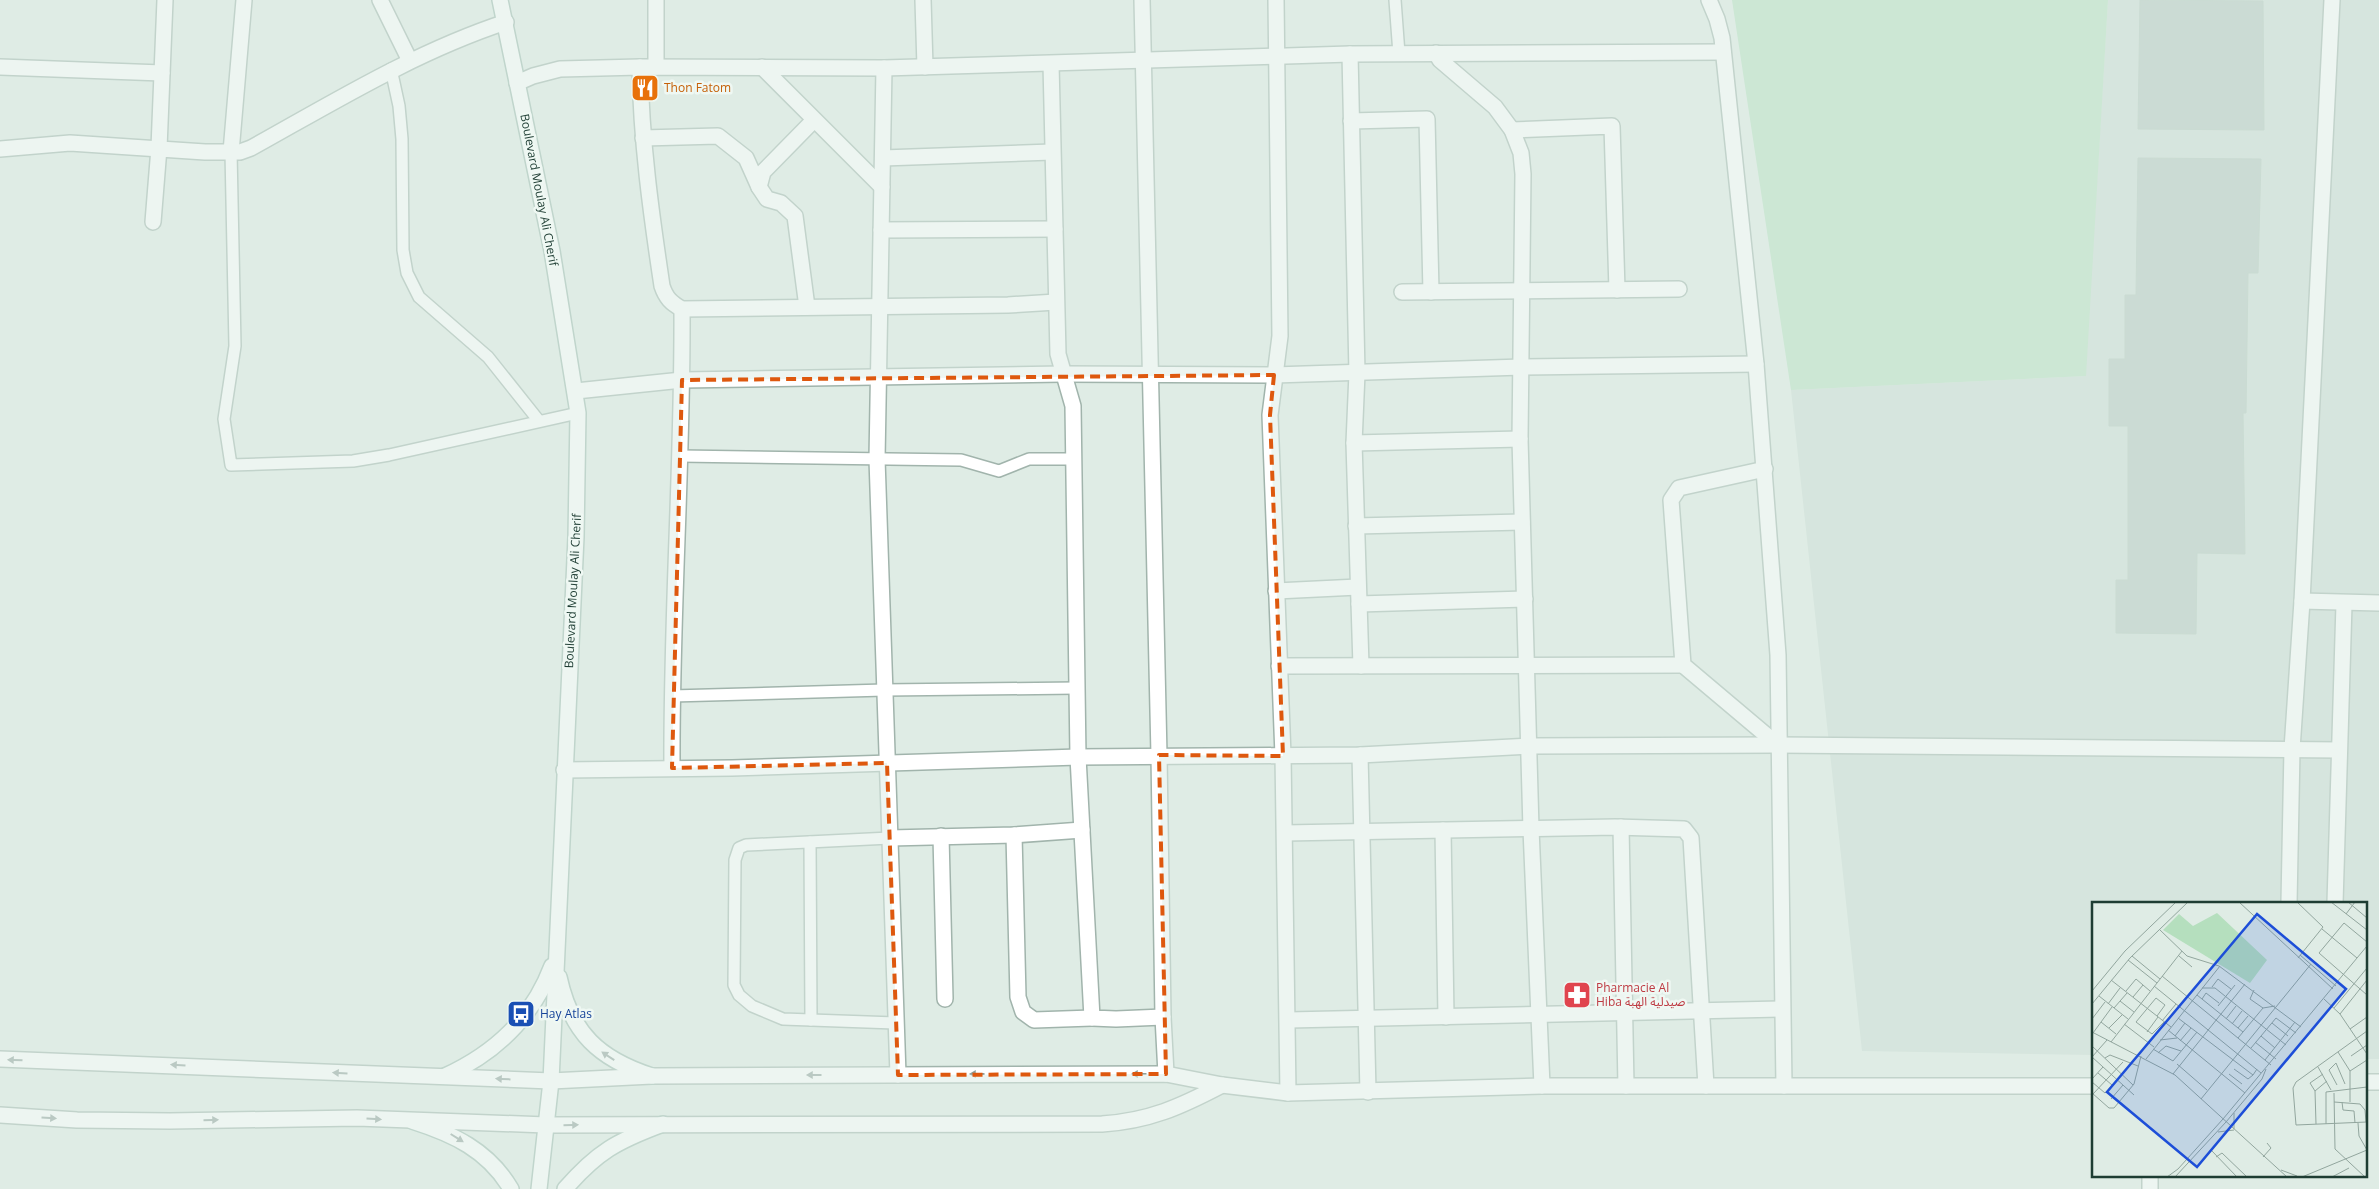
<svg xmlns="http://www.w3.org/2000/svg" width="2379" height="1189" font-family="'Open Sans','Noto Sans Arabic',sans-serif">
	<style>
		.built { fill: #cddbd4 }
		.green { fill: #b5dfbe }
		.building { fill: #b4c6be; stroke: #b1c6bc }
		.lines { fill: none; stroke-linecap: round; stroke-linejoin: round }
		.lane-casing { stroke: #a1b4ac; stroke-width: 14 }
		.street-casing { stroke: #a1b4ac; stroke-width: 18 }
		.secondary-casing { stroke: #9cb8ad; stroke-width: 18 }
		.lane { stroke: #fff; stroke-width: 11 }
		.street { stroke: #fff; stroke-width: 15 }
		.secondary { stroke: #fff; stroke-width: 15 }
		.oneway { fill: #8e9e99 }
		.marked { fill: none; stroke: #de580e; stroke-width: 4; stroke-dasharray: 10 6; stroke-linejoin: round }
		.labels { text-anchor: middle; stroke-width: 5; stroke-linejoin: round; paint-order: stroke }
		.food-label { font-size: 12px; fill: #c56008; stroke: #eff8f3; text-anchor: start }
		.street-label { font-size: 12px; fill: #1e3d33; stroke: #eff8f3 }
		.health-label { font-size: 12px; fill: #be3a42; stroke: #eff8f3; text-anchor: start }
		.transit-label { font-size: 12px; fill: #164399; stroke: #eff8f3; text-anchor: start }
		.inset-road { fill: none; stroke: #92a69e; stroke-width: 1 }
		.view { fill: #1d4ed8; fill-opacity: 0.15; stroke: #1d4ed8; stroke-width: 2.5 }
		.inset-edge { fill: none; stroke: #1e3d33; stroke-width: 2.5 }
	</style>
	<rect width="100%" height="100%" fill="#dfece5"/>
	<!-- built -->
	<path class="built" d="M2108,0H2379V1059H2365V903H2093V1055L1862,1051L1791,390L2085,376Z"/>
	<!-- green -->
	<path class="green" d="M1732,0H2108L2086,376L1791,390Z"/>
	<!-- building -->
	<g class="building">
		<path d="M2140,0L2263,1L2264,130L2138,129Z"/>
		<path d="M2138,158L2261,159L2258,273H2248L2246,413H2243L2245,554L2197,553L2196,634L2116,633V580H2128V426H2109V359H2125V295H2136Z"/>
	</g>
	<g class="lines">
		<defs>
			<g id="lane">
				<path d="M1395,0L1399,54"/>
				<path d="M391,69L399,106L402,139L403,250L407,273L419,297L488,357L539,421"/>
				<path d="M231,152L235,346L224,419L231,465L353,461L389,455L578,413"/>
				<path d="M680,456L961,460L999,471L1029,459H1073"/>
				<path d="M672,696L884,690L1077,688"/>
				<path d="M890,838L746,845L739,848L735,860L734,985L739,995L752,1006L783,1019L895,1023"/>
				<path d="M810,842L811,1020"/>
			</g>
			<g id="street">
				<path d="M380,0L410,61"/>
				<path d="M923,0L925,67"/>
				<path d="M1142,0L1159,755L1163,1017L1166,1074"/>
				<path d="M1276,0L1280,336L1270,415L1283,756L1288,1093"/>
				<path d="M1709,0L1717,19L1722,38L1756,364L1778,655L1784,1086"/>
				<path d="M1436,53L1440,60L1495,107L1512,130L1521,153L1523,174L1520,439L1531,829L1542,1086"/>
				<path d="M1350,54L1357,373L1354,443L1361,666"/>
				<path d="M1051,64L1058,354L1073,406L1078,757L1092,1018L1116,1019L1163,1017"/>
				<path d="M0,67L162,73"/>
				<path d="M640,67C641,140 651,213 662,286C666,298 671,303 682,309L1008,305L1056,302"/>
				<path d="M656,67V0"/>
				<path d="M762,67L882,187"/>
				<path d="M884,68L877,459L898,1075"/>
				<path d="M517,83L533,76L560,69L640,67L884,68L1350,54L1723,52"/>
				<path d="M1351,121L1427,119L1431,292"/>
				<path d="M1512,130L1612,126L1617,290"/>
				<path d="M643,138L718,136L746,158L759,187L767,199L781,203L795,216L807,307"/>
				<path d="M0,149L70,143L205,152H240L251,148C334,102 415,52 506,22"/>
				<path d="M231,152L244,0"/>
				<path d="M883,158L1052,152"/>
				<path d="M759,187L763,172L814,120"/>
				<path d="M153,222L159,148L165,0"/>
				<path d="M881,230L1055,229"/>
				<path d="M1402,292L1679,289"/>
				<path d="M576,391L682,380L1063,374L1274,375L1522,367L1756,364"/>
				<path d="M1354,443L1520,439"/>
				<path d="M1765,469L1679,488L1671,500L1683,665L1778,745"/>
				<path d="M1356,526L1522,522"/>
				<path d="M1276,591L1358,587"/>
				<path d="M2302,601L2379,603"/>
				<path d="M1359,604L1525,599"/>
				<path d="M1279,666L1683,665"/>
				<path d="M1360,755L1368,1092"/>
				<path d="M672,768C671,615 683,462 682,309"/>
				<path d="M564,770L732,768L1078,757L1360,755L1530,746L1778,745L2339,750"/>
				<path d="M1621,827L1626,1086"/>
				<path d="M1443,830L1446,1017"/>
				<path d="M1285,833L1615,827L1684,829L1691,838L1706,1086"/>
				<path d="M1014,835L1018,997L1023,1012L1034,1020L1092,1018"/>
				<path d="M941,836L945,999"/>
				<path d="M890,838L1014,835L1082,830"/>
				<path d="M2289,903L2292,749L2302,601L2332,0"/>
				<path d="M2335,903L2344,604"/>
				<path d="M1289,1020L1782,1009"/>
				<path d="M0,1059L551,1081L652,1076L1166,1074L1222,1085L1288,1093L1542,1086H2093"/>
				<path d="M2365,1082H2379"/>
				<path d="M0,1115L77,1120L170,1121L357,1118L546,1125L1102,1124C1149,1121 1180,1107 1222,1085"/>
				<path d="M2150,1189V1175"/>
			</g>
			<g id="secondary">
				<path d="M500,0L552,251L578,413L576,537L551,1081L539,1189"/>
				<path d="M559,977C571,1033 599,1059 652,1076"/>
				<path d="M445,1076C495,1053 532,1019 552,966"/>
				<path d="M412,1121C453,1134 488,1150 511,1189"/>
				<path d="M565,1189C597,1152 617,1141 663,1124"/>
			</g>
		</defs>
		<!-- lane casing -->
		<use href="#lane" class="lane-casing"/>
		<!-- street casing -->
		<use href="#street" class="street-casing"/>
		<!-- secondary casing -->
		<use href="#secondary" class="secondary-casing"/>
		<!-- lane -->
		<use href="#lane" class="lane"/>
		<!-- street -->
		<use href="#street" class="street"/>
		<!-- secondary -->
		<use href="#secondary" class="secondary"/>
	</g>
	<!-- one-way arrows -->
	<defs><path id="oneway-solid" d="M-6-.8H1V-3.2L6.5 0L1 3.2V.8H-6Z" transform="scale(1.25)"/></defs>
	<g class="oneway">
		<use href="#oneway-solid" transform="translate(608 1056) rotate(-147)"/>
		<use href="#oneway-solid" transform="translate(15 1060) rotate(-178)"/>
		<use href="#oneway-solid" transform="translate(178 1065) rotate(-177)"/>
		<use href="#oneway-solid" transform="translate(340 1073) rotate(-177)"/>
		<use href="#oneway-solid" transform="translate(977 1074) rotate(180)"/>
		<use href="#oneway-solid" transform="translate(1139 1074) rotate(180)"/>
		<use href="#oneway-solid" transform="translate(814 1075) rotate(180)"/>
		<use href="#oneway-solid" transform="translate(503 1079) rotate(-177)"/>
		<use href="#oneway-solid" transform="translate(49 1118) rotate(3)"/>
		<use href="#oneway-solid" transform="translate(374 1119) rotate(3)"/>
		<use href="#oneway-solid" transform="translate(211 1120) rotate(-1)"/>
		<use href="#oneway-solid" transform="translate(571 1125) rotate(-1)"/>
		<use href="#oneway-solid" transform="translate(457 1138) rotate(32)"/>
	</g>
	<!-- marked area -->
	<path d="M0 0H2379V1189H0ZM1274,375L1270,415L1283,756L1159,755L1166,1074L898,1075L887,763L672,768L682,380Z" fill="#dfece5" fill-opacity=".55" fill-rule="evenodd"/>
	<path class="marked" d="M1274,375L1270,415L1283,756L1159,755L1166,1074L898,1075L887,763L672,768L682,380Z"/>
	<!-- icons -->
	<defs>
		<symbol id="restaurant-square" viewBox="-11 -11 22 22"><rect x="-9" y="-9" width="18" height="18" rx="4" fill="#e8710a" stroke="#eff8f3"/><path d="M-5-6h1v4h1v-4h1v4h1v-4h1v5L-1.5 .5V6h-2V.5L-5-1ZM5-6V6H3V1.5H1.5Q1.5-4 5-6Z" fill="#fff"/></symbol>
		<symbol id="pharmacy-square" viewBox="-11 -11 22 22"><rect x="-9" y="-9" width="18" height="18" rx="4" fill="#e0444e" stroke="#eff8f3"/><path d="M-2-6h4v4h4v4h-4v4h-4v-4h-4v-4h4Z" fill="#fff"/></symbol>
		<symbol id="bus-square" viewBox="-11 -11 22 22"><rect x="-9" y="-9" width="18" height="18" rx="4" fill="#1a4fb4" stroke="#eff8f3"/><path d="M-5-6H5V4H4V6H2V4H-2V6H-4V4H-5ZM-3.5-4V0h7V-4ZM-3.5 1.2v1.5H-2V1.2ZM2 1.2v1.5H3.5V1.2Z" fill="#fff"/></symbol>
	</defs>
	<g fill-rule="evenodd">
		<use href="#restaurant-square" x="629" y="72" width="32" height="32"/>
		<use href="#pharmacy-square" x="1561" y="979" width="32" height="32"/>
		<use href="#bus-square" x="505" y="998" width="32" height="32"/>
	</g>
	<g class="labels">
		<!-- food labels -->
		<g class="food-label">
			<text x="664" y="92">Thon Fatom</text>
		</g>
		<!-- street labels -->
		<g class="street-label">
			<text transform="translate(539 190) rotate(79)" y="4">Boulevard Moulay Ali Cherif</text>
			<text transform="translate(573 591) rotate(-87)" y="4">Boulevard Moulay Ali Cherif</text>
		</g>
		<!-- health labels -->
		<g class="health-label">
			<text x="1596" y="992">Pharmacie Al<tspan x="1596" dy="14">Hiba صيدلية الهبة</tspan></text>
		</g>
		<!-- transit labels -->
		<g class="transit-label">
			<text x="540" y="1018">Hay Atlas</text>
		</g>
	</g>
	<!-- overview -->
	<g transform="translate(2092 902)">
		<rect width="275" height="275" fill="#dfece5"/>
		<path d="M125,11L175,58L158,81L71,28L87,12L101,24Z" fill="#b5dfbe"/>
		<path class="inset-road" d="M147,0L241,87M205,0L231,25L206,56M239,0L275,28M256,0L275,16M254,12L263,0M230,27L265,56M68,28L95,54L127,64L209,125M275,40L252,21L227,51L275,93M208,53L244,84M40,54L68,77M87,54L100,65M36,58L65,81M70,74L179,163M19,78L79,125M62,84L169,171M120,85L126,77L139,87M110,86H123L194,143M162,88L158,97L171,106L183,104M0,89L33,49L84,0M34,89L44,77L58,89M105,93L151,130M7,94L36,117M41,95L51,83M110,97L114,91L127,101M232,97L248,112L275,152M28,99L42,110M0,102L38,56L96,0M16,102L28,86M126,104L143,83M22,106L35,91M242,106L275,66M248,112L275,78M65,114L73,103L64,96L44,120L60,132L72,120M86,116L161,173L165,167M0,117L13,100M134,117L144,104M70,119L84,102M9,120L24,132M180,121L196,134M32,122L62,145M140,122L150,109M17,126L30,113M146,126L156,114M258,127L275,115M76,128L153,191M275,129L204,180L201,186L204,223L275,220M0,130L83,173L195,275M55,130L66,115M1,131L20,105M83,134L93,121M169,134L183,146M146,136L171,106M68,138L85,136M88,139L99,126M19,140L90,49M163,140L184,157M0,144L41,183M159,146L184,116L204,131M61,147L81,159L105,130M246,150L258,169V200M66,151L74,144L89,149M259,154L275,143M0,155L42,193M0,155L15,138M13,156L18,153L46,164M54,157L128,64M173,158L203,120M85,162L115,188M226,165L239,188M142,167L156,177L161,173M258,169L275,158M6,171L20,183M81,172L153,82M137,172L150,182M0,177L11,165M0,180L13,191L25,178M245,183L237,168L244,161L253,182M223,189L218,181L231,172M0,191L17,206H22L42,182L49,154M242,191L243,247L273,275M1,192L31,160M19,197L31,183M109,197L219,62M242,200L268,202L273,208L274,220M250,200L251,208L262,209L263,221M142,211V227M266,221L267,234L275,248M224,222L223,189L235,179M234,222V190L275,185M126,230L142,228M120,249L145,275M124,255L130,251L155,275M171,255L179,246L175,241M189,268L205,274M75,275L86,267L131,217L275,44M83,275L134,220L170,177L174,167M210,275L275,248M240,275L257,266"/>
		<path class="view" d="M165,12L254,87L105,265L15,190Z"/>
		<rect width="275" height="275" class="inset-edge"/>
	</g>
</svg>
